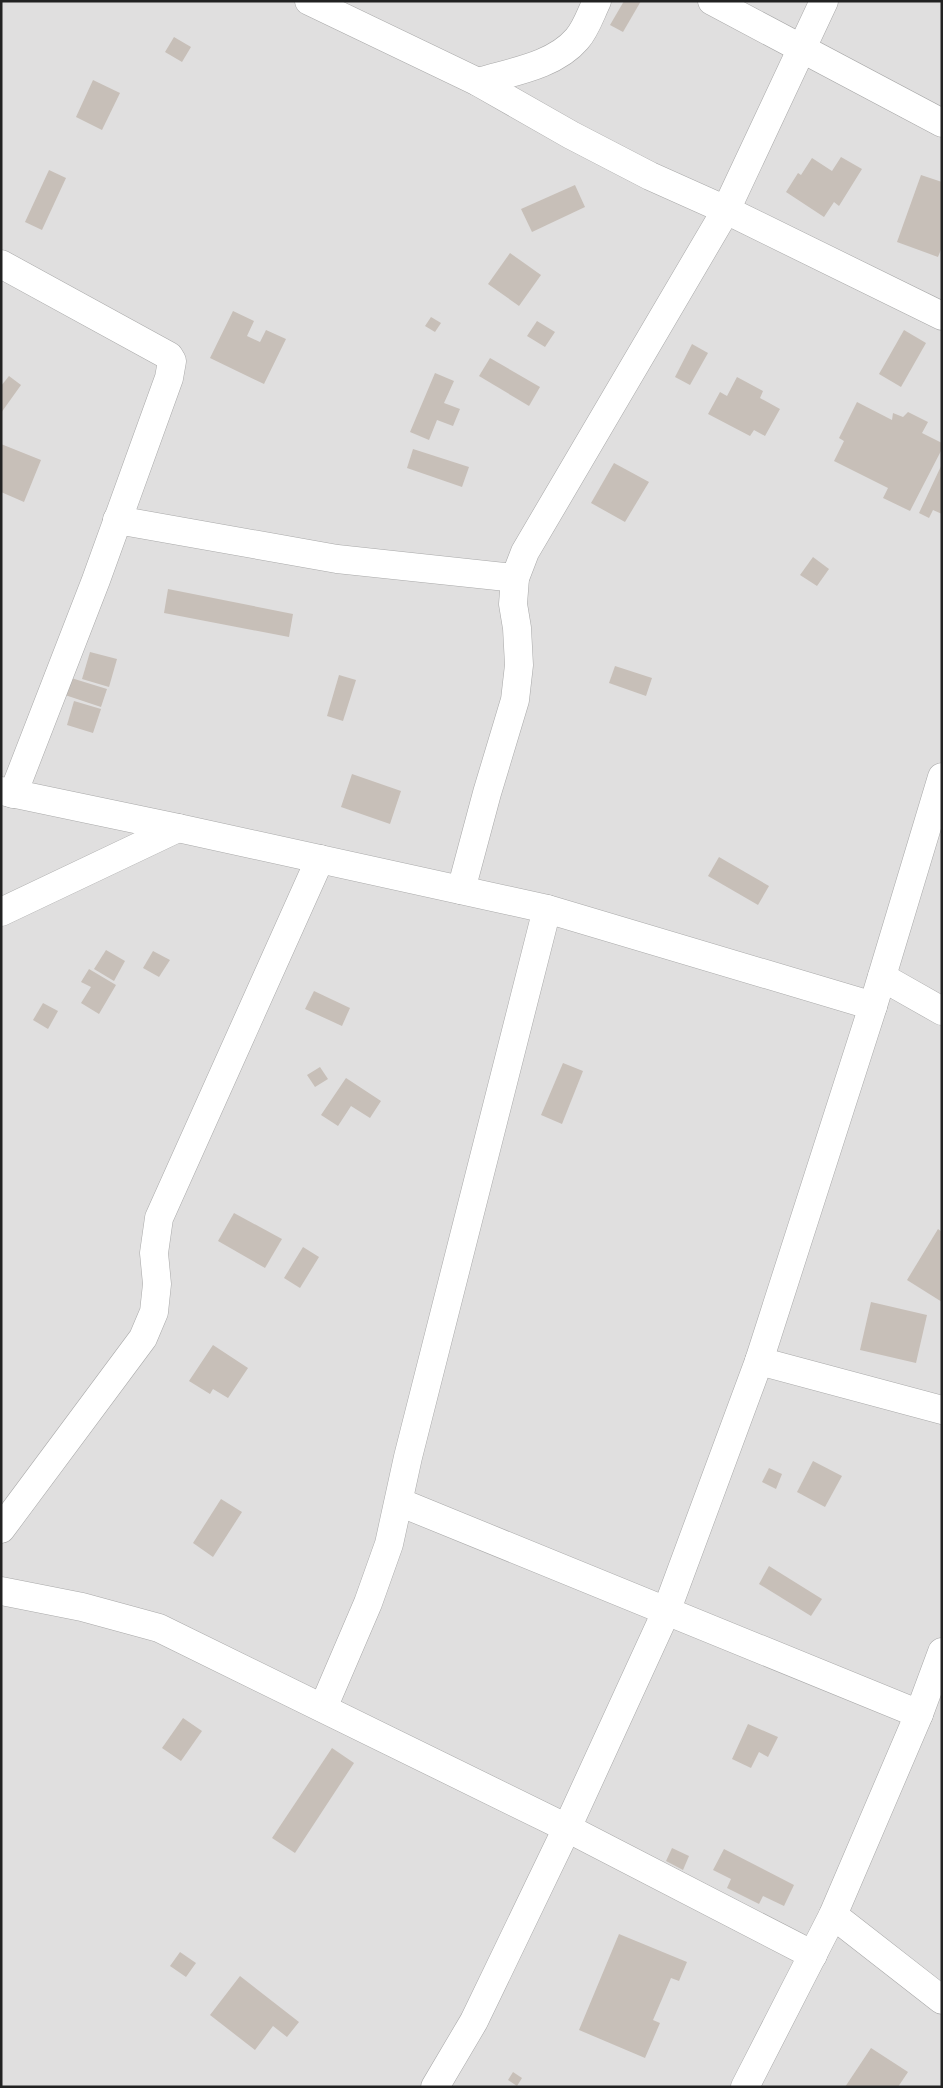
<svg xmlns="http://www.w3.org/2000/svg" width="943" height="2088" font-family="'Nunito Sans',sans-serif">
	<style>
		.residential { fill: #e0dfdf }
		.building { fill: #c7bfb8 }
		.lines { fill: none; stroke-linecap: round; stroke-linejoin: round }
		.minor-casing { stroke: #a9a9a9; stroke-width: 29 }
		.minor { stroke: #fff; stroke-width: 28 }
	</style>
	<rect width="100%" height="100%" fill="#f2efe9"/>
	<!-- residential -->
	<rect class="residential" x="1" y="1" width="941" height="2086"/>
	<!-- building -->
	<g class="building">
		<path d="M624,1H641L623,32L610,25Z"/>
		<path d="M174,37L191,47L182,62L165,52Z"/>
		<path d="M93,80L120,93L102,130L76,117Z"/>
		<path d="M841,157L862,169L839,206L834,202L824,217L786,192L798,173L801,175L812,158L832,171Z"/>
		<path d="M49,170L66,178L42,230L25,222Z"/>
		<path d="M921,175L942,182V247L938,257L897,242Z"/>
		<path d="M575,185L585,207L532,232L521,209Z"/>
		<path d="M510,253L541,275L519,306L488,284Z"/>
		<path d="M233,311L254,321L247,336L260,342L266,330L286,339L264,384L210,358Z"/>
		<path d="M431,317L441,323L435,332L425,326Z"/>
		<path d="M537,321L555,332L545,347L527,336Z"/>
		<path d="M904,330L926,343L901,387L879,374Z"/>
		<path d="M692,344L708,353L690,385L675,377Z"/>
		<path d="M490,358L540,387L529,406L479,376Z"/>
		<path d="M435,373L454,381L444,403L460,409L453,426L437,420L429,440L410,432Z"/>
		<path d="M9,376L21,385L1,413V386Z"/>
		<path d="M737,377L763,391L760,398L780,409L765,436L754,430L750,436L708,414L720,392L727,396Z"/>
		<path d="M857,402L892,420L893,413L903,417L908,412L928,422L922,433L942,443V449L910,511L883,498L888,488L834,461L844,441L839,438Z"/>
		<path d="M1,444L41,460L24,502L1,492Z"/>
		<path d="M413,449L469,467L462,487L407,468Z"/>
		<path d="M614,463L649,482L625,522L591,503Z"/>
		<path d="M942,464V514L933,510L929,518L919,513Z"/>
		<path d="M813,557L829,569L817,586L800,575Z"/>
		<path d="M168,589L293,614L289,637L164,613Z"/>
		<path d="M90,652L117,659L109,687L82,679Z"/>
		<path d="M615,666L652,678L646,696L609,683Z"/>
		<path d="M339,675L356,680L343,721L327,716Z"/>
		<path d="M68,677L107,689L101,707L62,694Z"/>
		<path d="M74,701L101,709L93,733L67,725Z"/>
		<path d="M352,774L401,791L390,824L341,807Z"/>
		<path d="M719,857L769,886L758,905L708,876Z"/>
		<path d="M106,950L125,961L114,981L94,969Z"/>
		<path d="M153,951L170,960L159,977L143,968Z"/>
		<path d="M89,969L116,985L99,1014L81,1003L91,987L81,982Z"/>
		<path d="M314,991L350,1008L342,1026L305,1009Z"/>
		<path d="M43,1003L58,1011L48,1029L33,1020Z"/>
		<path d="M563,1063L583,1071L562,1124L541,1115Z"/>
		<path d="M320,1067L328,1079L315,1087L307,1075Z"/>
		<path d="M346,1078L381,1101L370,1118L351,1106L338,1126L321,1115Z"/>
		<path d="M234,1213L282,1239L265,1268L218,1241Z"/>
		<path d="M938,1229L942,1232V1302L907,1280Z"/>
		<path d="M303,1247L319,1257L300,1288L284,1278Z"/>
		<path d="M871,1302L927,1315L916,1363L860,1350Z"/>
		<path d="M213,1345L248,1368L228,1398L213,1389L210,1394L189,1381Z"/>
		<path d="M813,1461L842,1476L825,1507L797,1492Z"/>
		<path d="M769,1468L782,1474L776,1489L762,1482Z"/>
		<path d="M221,1499L242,1512L213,1557L193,1543Z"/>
		<path d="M769,1566L822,1599L811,1616L759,1584Z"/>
		<path d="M183,1718L202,1731L181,1761L162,1748Z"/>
		<path d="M748,1724L778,1737L768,1757L759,1752L751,1768L732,1759Z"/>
		<path d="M332,1748L354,1763L295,1853L272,1838Z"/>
		<path d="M672,1848L689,1856L683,1870L666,1861Z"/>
		<path d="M724,1849L794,1885L784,1906L763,1896L759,1904L727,1888L731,1879L713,1870Z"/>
		<path d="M619,1934L687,1962L679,1981L671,1978L653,2020L660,2023L645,2058L579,2030Z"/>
		<path d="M180,1952L196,1963L186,1977L170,1966Z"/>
		<path d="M240,1976L299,2022L287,2037L273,2026L255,2050L210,2015Z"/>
		<path d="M871,2048L908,2072L898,2087H845Z"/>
		<path d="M513,2072L522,2078L517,2086L508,2080Z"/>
	</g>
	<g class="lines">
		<defs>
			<g id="minor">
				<path d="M309,1L478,82L571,135L650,176L726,210L942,316"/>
				<path d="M712,1L942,123"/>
				<path d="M478,82C511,72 554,66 577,39C586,29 591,13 597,1"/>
				<path d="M1,264L169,356L172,361L169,378L96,580L13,794"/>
				<path d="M117,520L337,559L515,578"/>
				<path d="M1,791L178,828L547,909L873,1006"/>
				<path d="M461,890L487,793L515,700L519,665L517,628L513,604L515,578L525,552L726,210L824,1"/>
				<path d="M1,912L178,828"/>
				<path d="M882,977L942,1011"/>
				<path d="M759,1361L942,1410"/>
				<path d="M399,1502L919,1714"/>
				<path d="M1,1529L143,1338L154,1312L157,1284L154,1253L159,1218L320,859"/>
				<path d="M1,1591L82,1607L159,1628L567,1828L813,1955"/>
				<path d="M323,1708L368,1603L389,1544L408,1457L547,909"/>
				<path d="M833,1915L942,2000"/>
				<path d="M435,2087L474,2021L567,1828L666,1612L759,1361L873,1006L942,777"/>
				<path d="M745,2087L833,1915L919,1714L942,1652"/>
			</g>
		</defs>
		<!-- minor casing -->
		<use href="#minor" class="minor-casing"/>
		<!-- minor -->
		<use href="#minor" class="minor"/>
	</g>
	<!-- border -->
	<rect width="943" height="2088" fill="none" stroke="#222222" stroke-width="5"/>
</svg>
